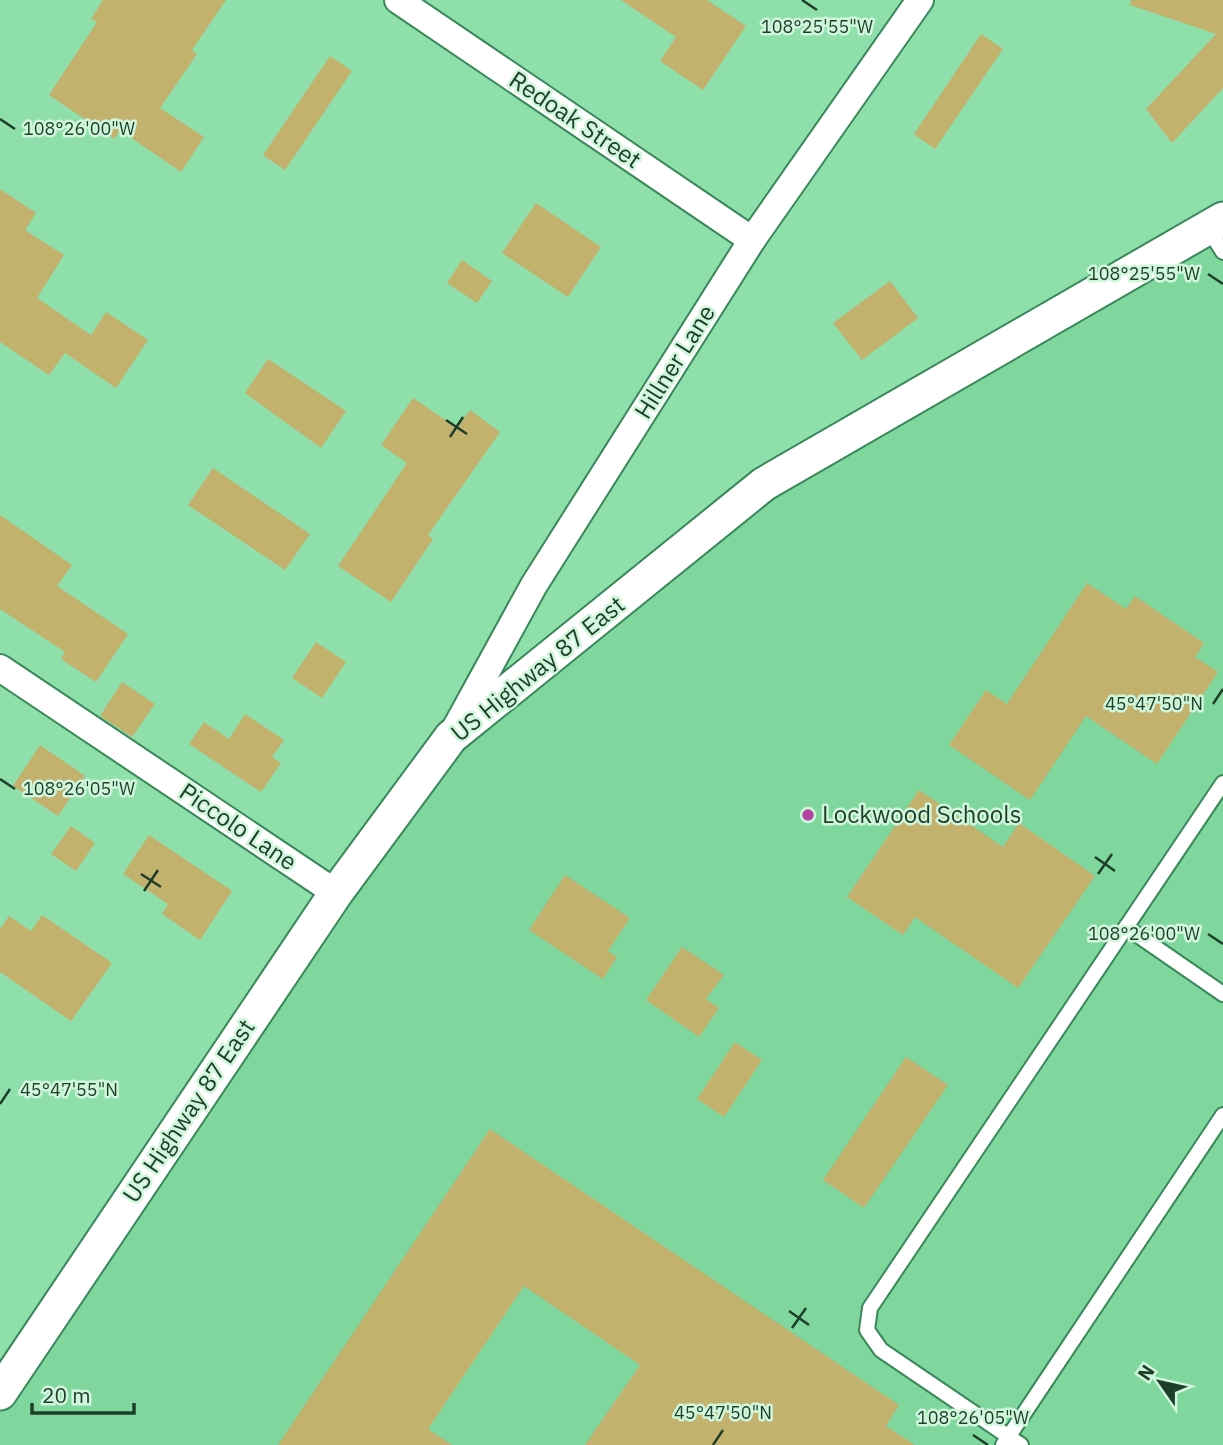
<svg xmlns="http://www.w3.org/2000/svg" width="1223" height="1445" font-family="'IBM Plex Sans',sans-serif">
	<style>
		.built { fill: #7fd79e }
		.building { fill: #c3b16e }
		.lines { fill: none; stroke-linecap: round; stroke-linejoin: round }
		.service-casing { stroke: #388859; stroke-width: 18 }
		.minor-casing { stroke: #388859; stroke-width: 30 }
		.tertiary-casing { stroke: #388859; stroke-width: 37 }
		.service { stroke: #fff; stroke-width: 14 }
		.minor { stroke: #fff; stroke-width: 26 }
		.tertiary { stroke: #fff; stroke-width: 33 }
		.ticks { fill: none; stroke: #1d3e29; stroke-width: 2.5 }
		.poi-dot { fill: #b344a1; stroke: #d0f6db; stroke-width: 2.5 }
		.labels { text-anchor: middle; stroke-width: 5; stroke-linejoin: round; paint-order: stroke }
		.street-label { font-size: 24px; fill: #1d3e29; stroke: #d0f6db }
		.poi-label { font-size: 24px; fill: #1d3e29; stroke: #d0f6db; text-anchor: start }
		.ticks-label { font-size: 18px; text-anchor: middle; fill: #1d3e29; stroke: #d0f6db; stroke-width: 5; stroke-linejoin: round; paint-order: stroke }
	</style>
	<rect width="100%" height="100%" fill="#8fdfab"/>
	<!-- built -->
	<path class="built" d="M1223,214V1445H0V1388L451,737L764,484Z"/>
	<!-- building -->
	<g class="building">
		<path d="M103,0H226L192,50L197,54L160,108L204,137L181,172L120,130L114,139L49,95L97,22L91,19Z"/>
		<path d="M621,0H707L746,26L703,90L660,61L676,37Z"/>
		<path d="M1131,0H1223V88L1172,143L1146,109L1216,34L1130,5Z"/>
		<path d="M981,34L1003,49L935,149L914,134Z"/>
		<path d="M330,56L352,71L285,170L263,155Z"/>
		<path d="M0,189L36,213L25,230L64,255L37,298L91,335L106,312L148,340L116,388L65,353L49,375L0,342Z"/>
		<path d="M536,203L601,247L568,297L502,253Z"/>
		<path d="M462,260L492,281L477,303L447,283Z"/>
		<path d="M890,281L918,318L862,360L833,323Z"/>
		<path d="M268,359L346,411L321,448L245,393Z"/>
		<path d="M413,398L457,428L470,410L500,432L428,535L433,539L391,602L338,566L407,463L381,445Z"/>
		<path d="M213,468L310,534L285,570L188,505Z"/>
		<path d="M0,515L72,565L57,586L128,634L96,682L61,659L65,652L0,609Z"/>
		<path d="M1087,583L1126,609L1135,596L1204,643L1195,657L1218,672L1157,764L1086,716L1030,800L949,745L986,690L1007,704Z"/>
		<path d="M316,642L346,662L322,698L292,678Z"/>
		<path d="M122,682L155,704L132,737L100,716Z"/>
		<path d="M245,714L284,740L272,757L281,763L261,792L189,744L204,722L229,739Z"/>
		<path d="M40,745L85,776L58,816L13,786Z"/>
		<path d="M919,790L1003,847L1019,823L1095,876L1018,988L915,917L903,935L847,897Z"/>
		<path d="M71,826L95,843L76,871L51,854Z"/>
		<path d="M149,835L232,891L200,940L162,914L168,904L123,874Z"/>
		<path d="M565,875L630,918L608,951L617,957L603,979L529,930Z"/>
		<path d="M42,915L112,963L71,1021L0,972V929L9,916L31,931Z"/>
		<path d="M682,947L724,975L706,999L719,1008L699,1037L646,1000Z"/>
		<path d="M735,1042L762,1060L724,1117L697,1099Z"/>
		<path d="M906,1057L948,1085L864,1208L823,1180Z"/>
		<path d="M490,1129L899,1405L886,1426L915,1445H585L640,1365L524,1286L428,1429L452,1445H278Z"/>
	</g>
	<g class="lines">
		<defs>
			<g id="service">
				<path d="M1207,227L1223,252"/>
				<path d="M1126,927L1223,994"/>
				<path d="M1003,1445L1223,1115"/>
				<path d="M1021,1445L881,1350L867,1330L870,1308L1223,783"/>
			</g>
			<g id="minor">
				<path d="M398,0L752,240"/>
				<path d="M0,668L336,893"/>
				<path d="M455,729L534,585L752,240L920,0"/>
			</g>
			<path id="tertiary" d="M0,1393L336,893L451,737L764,484L1223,219"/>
		</defs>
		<!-- service casing -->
		<use href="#service" class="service-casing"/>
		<!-- minor casing -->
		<use href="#minor" class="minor-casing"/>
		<!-- tertiary casing -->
		<use href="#tertiary" class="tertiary-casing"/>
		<!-- service -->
		<use href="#service" class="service"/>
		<!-- minor -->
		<use href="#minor" class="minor"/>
		<!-- tertiary -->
		<use href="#tertiary" class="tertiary"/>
	</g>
	<!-- ticks -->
	<path class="ticks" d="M802,0L817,10M0,119L15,129M1208,274L1223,284M446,420L467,434M450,437L463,417M1213,704L1223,689M0,779L15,789M1095,857L1115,871M141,874L161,887M1098,874L1112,854M144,891L158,870M1208,934L1223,944M0,1104L10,1089M789,1311L809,1325M792,1328L806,1308M973,1435L988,1445M713,1445L723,1430"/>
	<!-- markers -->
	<circle class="poi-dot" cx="808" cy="815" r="7"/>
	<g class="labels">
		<!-- street labels -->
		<g class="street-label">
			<text transform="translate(575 120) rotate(34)" y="8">Redoak Street</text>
			<text transform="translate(675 362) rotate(-58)" y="8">Hillner Lane</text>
			<text transform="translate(538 669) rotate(-39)" y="8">US Highway 87 East</text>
			<text transform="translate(238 827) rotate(34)" y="8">Piccolo Lane</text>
			<text transform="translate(189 1111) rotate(-56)" y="8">US Highway 87 East</text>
		</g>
		<!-- poi labels -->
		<g class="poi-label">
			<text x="822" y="823">Lockwood Schools</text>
		</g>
	</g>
	<g class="ticks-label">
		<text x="817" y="33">108°25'55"W</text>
		<text x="79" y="135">108°26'00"W</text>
		<text x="1144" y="280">108°25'55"W</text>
		<text x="1154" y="710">45°47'50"N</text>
		<text x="79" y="795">108°26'05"W</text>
		<text x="1144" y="940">108°26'00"W</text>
		<text x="69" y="1096">45°47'55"N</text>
		<text x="723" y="1419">45°47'50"N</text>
		<text x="973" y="1424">108°26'05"W</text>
	</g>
	<!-- north arrow -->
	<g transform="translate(1160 1382) rotate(304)" stroke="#d0f6db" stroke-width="5" paint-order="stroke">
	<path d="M0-5L12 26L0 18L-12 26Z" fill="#1d3e29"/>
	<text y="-10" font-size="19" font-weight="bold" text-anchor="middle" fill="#1d3e29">N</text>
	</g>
	<!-- scale -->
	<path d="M32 1403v10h102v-10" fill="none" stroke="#1d3e29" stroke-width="3.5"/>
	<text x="42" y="1403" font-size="21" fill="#1d3e29" stroke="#d0f6db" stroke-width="5" paint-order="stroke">20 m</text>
</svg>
